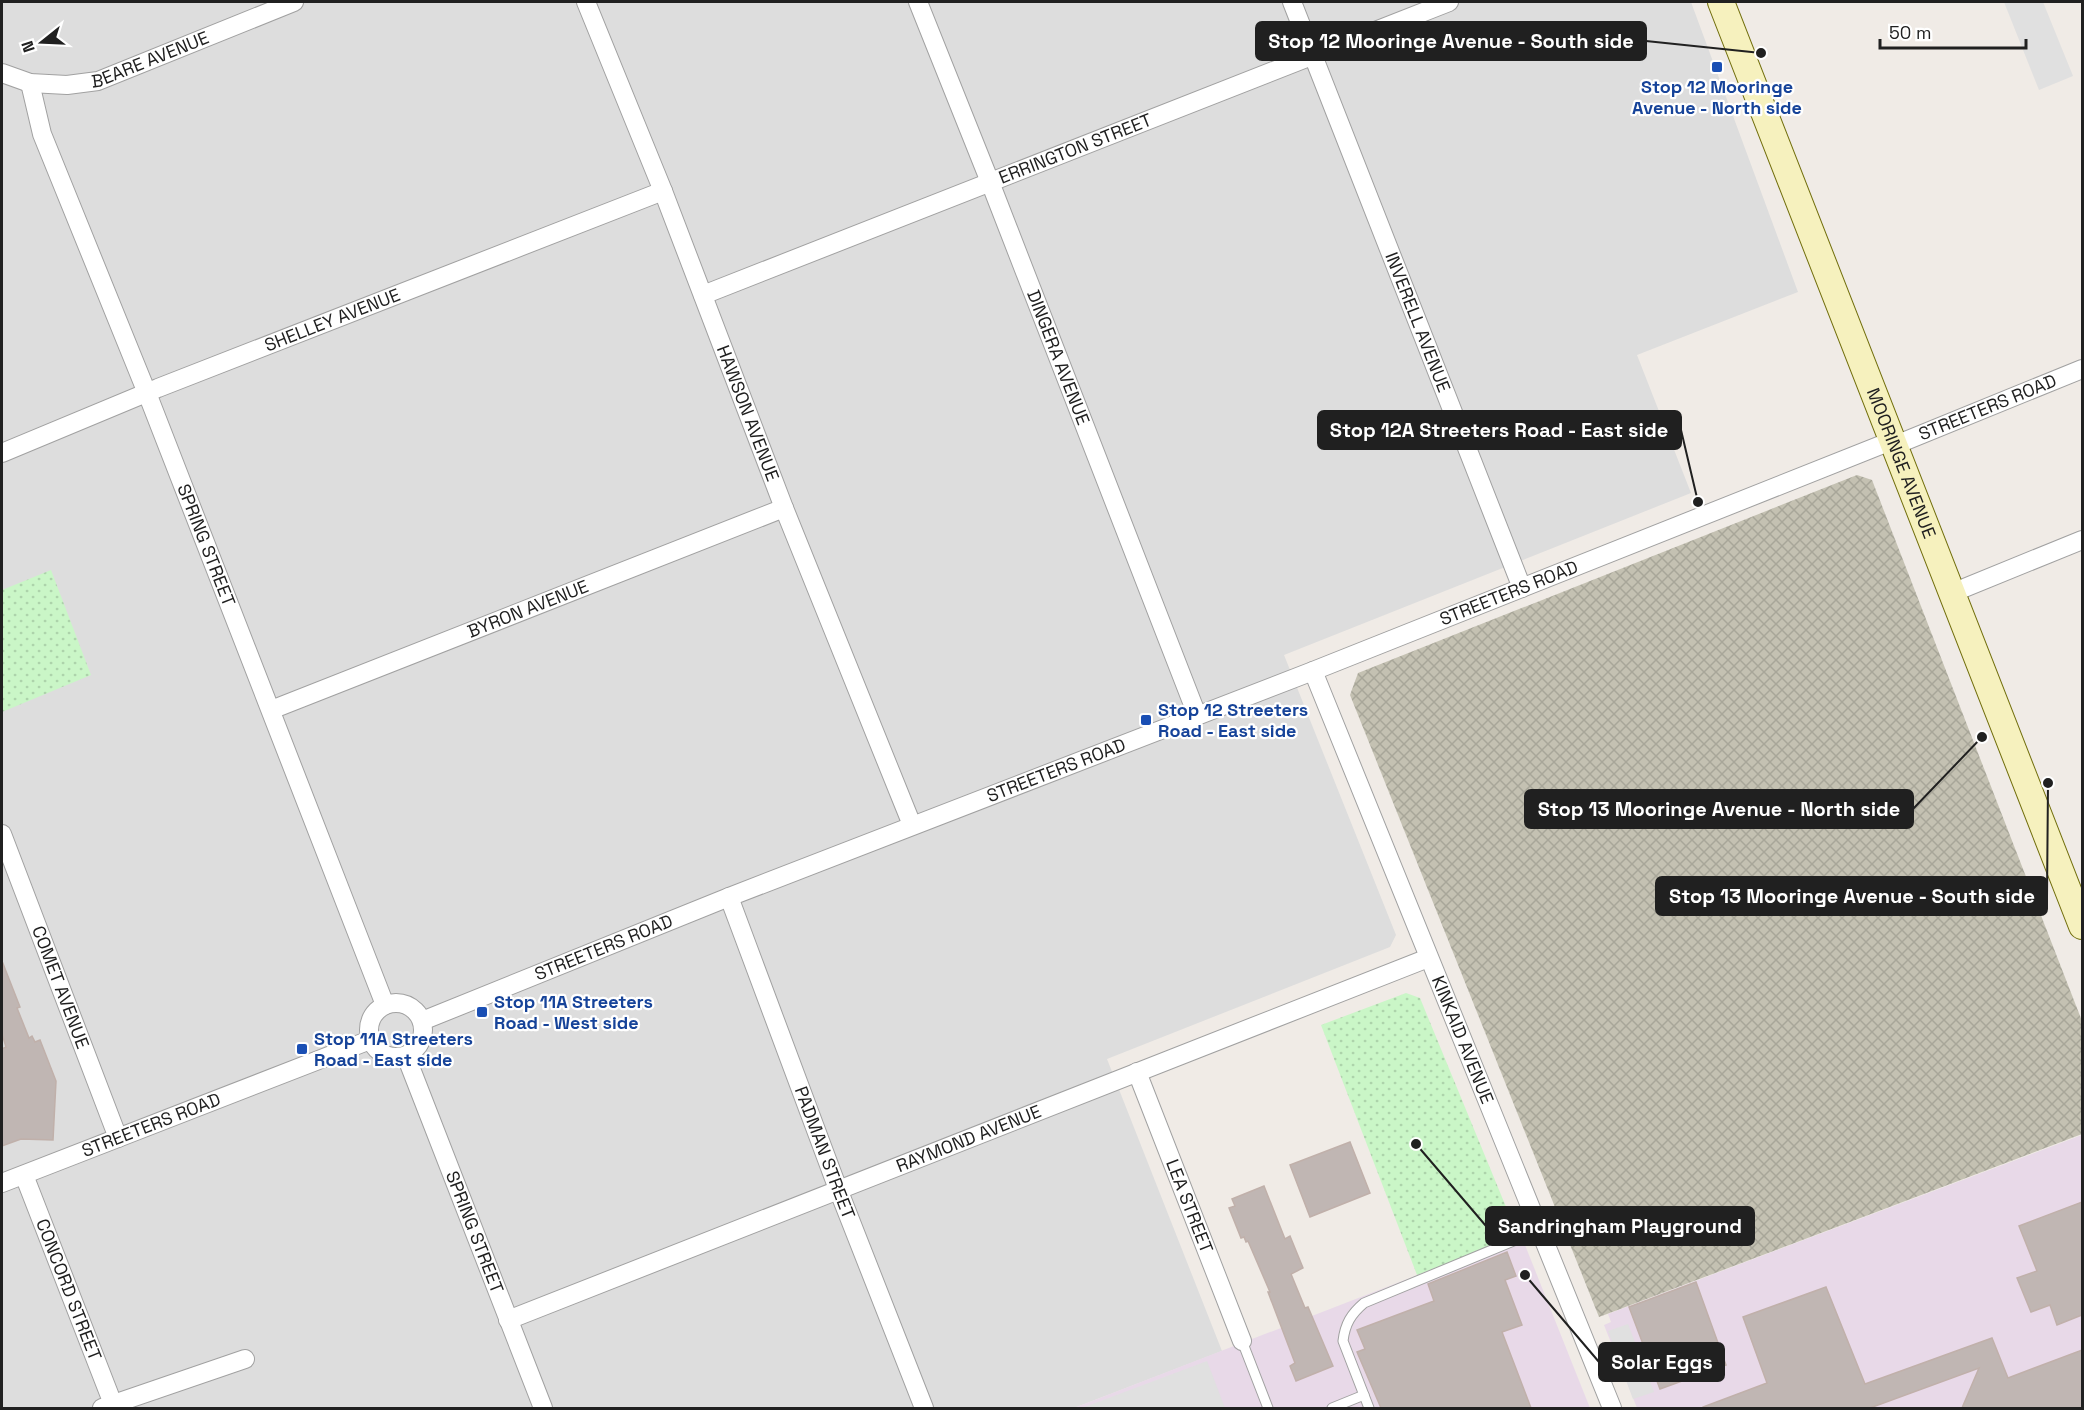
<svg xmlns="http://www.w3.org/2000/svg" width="2084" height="1410" font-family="'Space Grotesk',sans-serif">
<defs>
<pattern id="construction-cross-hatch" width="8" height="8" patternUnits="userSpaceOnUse" patternTransform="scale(1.5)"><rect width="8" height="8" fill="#c4c1b2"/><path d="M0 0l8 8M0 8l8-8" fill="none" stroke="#a8a699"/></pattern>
<pattern id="park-dots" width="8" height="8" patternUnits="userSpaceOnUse" patternTransform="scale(1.5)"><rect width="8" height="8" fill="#caf6c7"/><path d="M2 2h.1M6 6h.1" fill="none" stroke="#add3ab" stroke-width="1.8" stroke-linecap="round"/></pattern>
</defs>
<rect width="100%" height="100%" fill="#f0ebe6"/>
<path fill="#ddd" d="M 2,2 L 1691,2 L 1798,292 L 1637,355 L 1691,493 L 1284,655 L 1396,935 L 1390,947 L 1107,1059 L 1222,1351 L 1074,1408 L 2,1408 Z"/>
<g fill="#e8d9e8">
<path d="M 2082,1135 L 2082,1408 L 1637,1408 L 1604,1325 L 1611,1322 L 1608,1314 Z"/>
<path d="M 1521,1235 L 1590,1408 L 1074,1408 Z"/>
</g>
<path fill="url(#construction-cross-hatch)" d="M 1857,475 L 1872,480 L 2082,1021 L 2082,1134 L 1599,1317 L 1350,695 L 1358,673 Z"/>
<g fill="url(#park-dots)">
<path d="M 51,570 L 91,675 L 2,712 L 2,590 Z"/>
<path d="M 1406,993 L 1420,998 L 1518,1236 L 1417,1275 L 1321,1025 Z"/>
</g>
<g fill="#e0e0e0">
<path d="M 2004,2 L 2043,2 L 2073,76 L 2039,90 Z"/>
<path d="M 1628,1324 L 1654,1392 L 1633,1399 L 1608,1331 Z"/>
<path d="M 1207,1361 L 1225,1408 L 1082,1408 Z"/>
</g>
<g fill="#c0b6b3" stroke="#c0b0aa" stroke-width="1.5">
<path d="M 2,961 L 20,1007 L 17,1008 L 29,1038 L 32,1036 L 35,1042 L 40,1040 L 56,1081 L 53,1140 L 21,1139 L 2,1146 L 2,1049 L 6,1047 L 2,1034 Z"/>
<path d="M 1350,1142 L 1370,1193 L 1310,1217 L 1290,1165 Z"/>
<path d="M 1264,1186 L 1285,1239 L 1290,1236 L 1303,1268 L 1291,1274 L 1305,1308 L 1308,1307 L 1333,1366 L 1296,1381 L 1290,1366 L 1295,1363 L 1268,1292 L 1270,1292 L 1248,1241 L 1246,1242 L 1244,1237 L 1241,1238 L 1229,1208 L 1235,1206 L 1232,1199 Z"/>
<path d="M 2082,1202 L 2082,1315 L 2057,1325 L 2050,1305 L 2031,1312 L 2017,1278 L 2037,1271 L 2019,1226 Z"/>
<path d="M 1507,1252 L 1516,1276 L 1505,1280 L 1522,1325 L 1502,1332 L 1531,1408 L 1381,1408 L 1357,1352 L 1365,1349 L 1357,1330 L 1434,1301 L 1428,1284 Z"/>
<path d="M 1696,1282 L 1726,1365 L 1660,1389 L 1629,1307 Z"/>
<path d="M 1826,1287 L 1865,1384 L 1992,1338 L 2008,1378 L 2082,1350 L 2082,1408 L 1962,1408 L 1979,1368 L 1870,1408 L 1703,1408 L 1703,1407 L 1767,1383 L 1743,1317 Z"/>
</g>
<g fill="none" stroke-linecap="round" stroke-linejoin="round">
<defs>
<g id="lane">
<path d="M 1242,1341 L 1268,1408"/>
<path d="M 1332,1408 L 1364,1395"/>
<path d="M 1369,1408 L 1343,1341 C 1345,1324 1351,1314 1364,1303 L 1540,1230"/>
</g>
<g id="street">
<path id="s1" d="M 586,2 L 663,191 L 784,508 L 912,825"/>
<path id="s2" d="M 918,2 L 990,182 L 1197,715"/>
<path id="s3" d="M 1292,2 L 1522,588"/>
<path id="s4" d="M 2,73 L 30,83 L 67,85 L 98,81 L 294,2"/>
<path id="s5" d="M 30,83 L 42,134 L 147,393 L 385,1005"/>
<path id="s6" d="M 703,295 L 1449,2"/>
<path id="s7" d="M 1893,446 L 2082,369"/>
<path id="s8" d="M 2,453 L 158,388 L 663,191"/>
<path d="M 1952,593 L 2082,540"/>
<path id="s9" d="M 1313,671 L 1612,1408"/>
<path id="s10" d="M 271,710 L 784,508"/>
<path id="s11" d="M 2,834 L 118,1138"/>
<path id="s12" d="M 729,897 L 838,1189 L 924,1408"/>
<circle cx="396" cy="1030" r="27"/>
<path id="s13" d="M 422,1021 L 729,897 L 1313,671 L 1891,441"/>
<path id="s14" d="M 406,1056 L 543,1408"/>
<path id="s15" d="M 1137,1072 L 1242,1341"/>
<path id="s16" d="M 24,1175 L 113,1404"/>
<path id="s17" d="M 2,1183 L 370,1040"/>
<path id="s18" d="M 508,1320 L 1428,958"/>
<path d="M 102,1408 L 245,1359"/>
</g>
<g id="secondary">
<path id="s19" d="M 1721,2 L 2082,926"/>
</g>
</defs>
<use href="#lane" stroke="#a1a1a1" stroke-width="11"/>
<use href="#street" stroke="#a1a1a1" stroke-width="20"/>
<use href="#secondary" stroke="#716e0c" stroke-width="28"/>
<use href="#lane" stroke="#fff" stroke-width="9"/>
<use href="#street" stroke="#fff" stroke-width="18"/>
<use href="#secondary" stroke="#f6f1be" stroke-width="26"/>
</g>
<g fill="#1a4fb4" stroke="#fff" stroke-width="2">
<rect x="1711" y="61" width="12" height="12" rx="3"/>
<rect x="1140" y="714" width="12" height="12" rx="3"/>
<rect x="476" y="1006" width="12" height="12" rx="3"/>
<rect x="296" y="1043" width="12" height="12" rx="3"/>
</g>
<g text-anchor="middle" stroke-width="4.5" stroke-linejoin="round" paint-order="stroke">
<g font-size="18" fill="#202020" stroke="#fff">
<text dy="6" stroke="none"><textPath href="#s4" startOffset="154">BEARE AVENUE</textPath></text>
<text dy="6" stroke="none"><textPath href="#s6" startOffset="400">ERRINGTON STREET</textPath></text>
<text dy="6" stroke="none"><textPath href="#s8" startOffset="356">SHELLEY AVENUE</textPath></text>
<text dy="6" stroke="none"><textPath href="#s3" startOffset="344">INVERELL AVENUE</textPath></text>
<text dy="6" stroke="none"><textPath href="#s2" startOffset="382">DINGERA AVENUE</textPath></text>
<text dy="6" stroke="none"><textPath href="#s7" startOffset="102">STREETERS ROAD</textPath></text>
<text dy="6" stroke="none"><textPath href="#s1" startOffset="442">HAWSON AVENUE</textPath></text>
<text dy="6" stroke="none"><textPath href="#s19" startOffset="495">MOORINGE AVENUE</textPath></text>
<text dy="6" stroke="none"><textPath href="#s5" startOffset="495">SPRING STREET</textPath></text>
<text dy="6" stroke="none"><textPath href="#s13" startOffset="1168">STREETERS ROAD</textPath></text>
<text dy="6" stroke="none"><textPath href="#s10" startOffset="276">BYRON AVENUE</textPath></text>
<text dy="6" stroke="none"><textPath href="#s13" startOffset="682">STREETERS ROAD</textPath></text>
<text dy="6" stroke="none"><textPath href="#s13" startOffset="196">STREETERS ROAD</textPath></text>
<text dy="6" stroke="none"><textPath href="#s11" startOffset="164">COMET AVENUE</textPath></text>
<text dy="6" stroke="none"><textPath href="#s9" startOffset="398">KINKAID AVENUE</textPath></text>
<text dy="6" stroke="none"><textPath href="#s17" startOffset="160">STREETERS ROAD</textPath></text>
<text dy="6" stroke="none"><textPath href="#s18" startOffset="495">RAYMOND AVENUE</textPath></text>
<text dy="6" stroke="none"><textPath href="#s12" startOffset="273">PADMAN STREET</textPath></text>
<text dy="6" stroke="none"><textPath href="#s15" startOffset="144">LEA STREET</textPath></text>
<text dy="6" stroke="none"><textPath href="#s14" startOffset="189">SPRING STREET</textPath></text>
<text dy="6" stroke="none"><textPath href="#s16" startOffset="123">CONCORD STREET</textPath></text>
</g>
<g font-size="18" font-weight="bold" fill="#164399" stroke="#fff" text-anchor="start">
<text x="1717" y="93" text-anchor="middle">Stop 12 Mooringe<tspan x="1717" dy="21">Avenue - North side</tspan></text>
<text x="1158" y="716">Stop 12 Streeters<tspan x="1158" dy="21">Road - East side</tspan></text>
<text x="494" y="1008">Stop 11A Streeters<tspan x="494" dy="21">Road - West side</tspan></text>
<text x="314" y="1045">Stop 11A Streeters<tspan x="314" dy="21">Road - East side</tspan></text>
</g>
</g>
<path fill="none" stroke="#202020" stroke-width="2" d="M1761 53L1646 41M1698 502L1681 430M1982 737L1913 809M2048 783L2047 896M1416 1144L1486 1226M1525 1275L1599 1362"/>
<g fill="#202020" stroke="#fff" stroke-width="2">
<circle cx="1761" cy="53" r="6"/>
<circle cx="1698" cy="502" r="6"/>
<circle cx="1982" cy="737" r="6"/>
<circle cx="2048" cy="783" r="6"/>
<circle cx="1416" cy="1144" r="6"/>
<circle cx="1525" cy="1275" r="6"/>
</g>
<g fill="#202020" stroke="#202020" stroke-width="2">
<rect x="1256" y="22" width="390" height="38" rx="6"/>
<rect x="1318" y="411" width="363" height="38" rx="6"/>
<rect x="1525" y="790" width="388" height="38" rx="6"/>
<rect x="1656" y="877" width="391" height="38" rx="6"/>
<rect x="1486" y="1207" width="268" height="38" rx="6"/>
<rect x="1599" y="1343" width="125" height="38" rx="6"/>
</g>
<g font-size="20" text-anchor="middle" font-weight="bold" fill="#fff">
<text x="1451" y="48">Stop 12 Mooringe Avenue - South side</text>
<text x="1499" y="437">Stop 12A Streeters Road - East side</text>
<text x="1719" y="816">Stop 13 Mooringe Avenue - North side</text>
<text x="1852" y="903">Stop 13 Mooringe Avenue - South side</text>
<text x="1620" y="1233">Sandringham Playground</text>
<text x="1662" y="1369">Solar Eggs</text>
</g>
<rect width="2084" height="1410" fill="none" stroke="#202020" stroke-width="6"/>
<g transform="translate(42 42) rotate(252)" stroke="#ffffff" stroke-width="4.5" paint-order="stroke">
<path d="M0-4.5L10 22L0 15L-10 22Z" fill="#202020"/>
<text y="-9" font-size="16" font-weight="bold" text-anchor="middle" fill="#202020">N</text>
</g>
<path d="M1880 39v9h146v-9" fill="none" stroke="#202020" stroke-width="3"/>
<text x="1889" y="39" font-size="18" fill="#202020" stroke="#ffffff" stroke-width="4.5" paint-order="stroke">50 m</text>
</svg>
